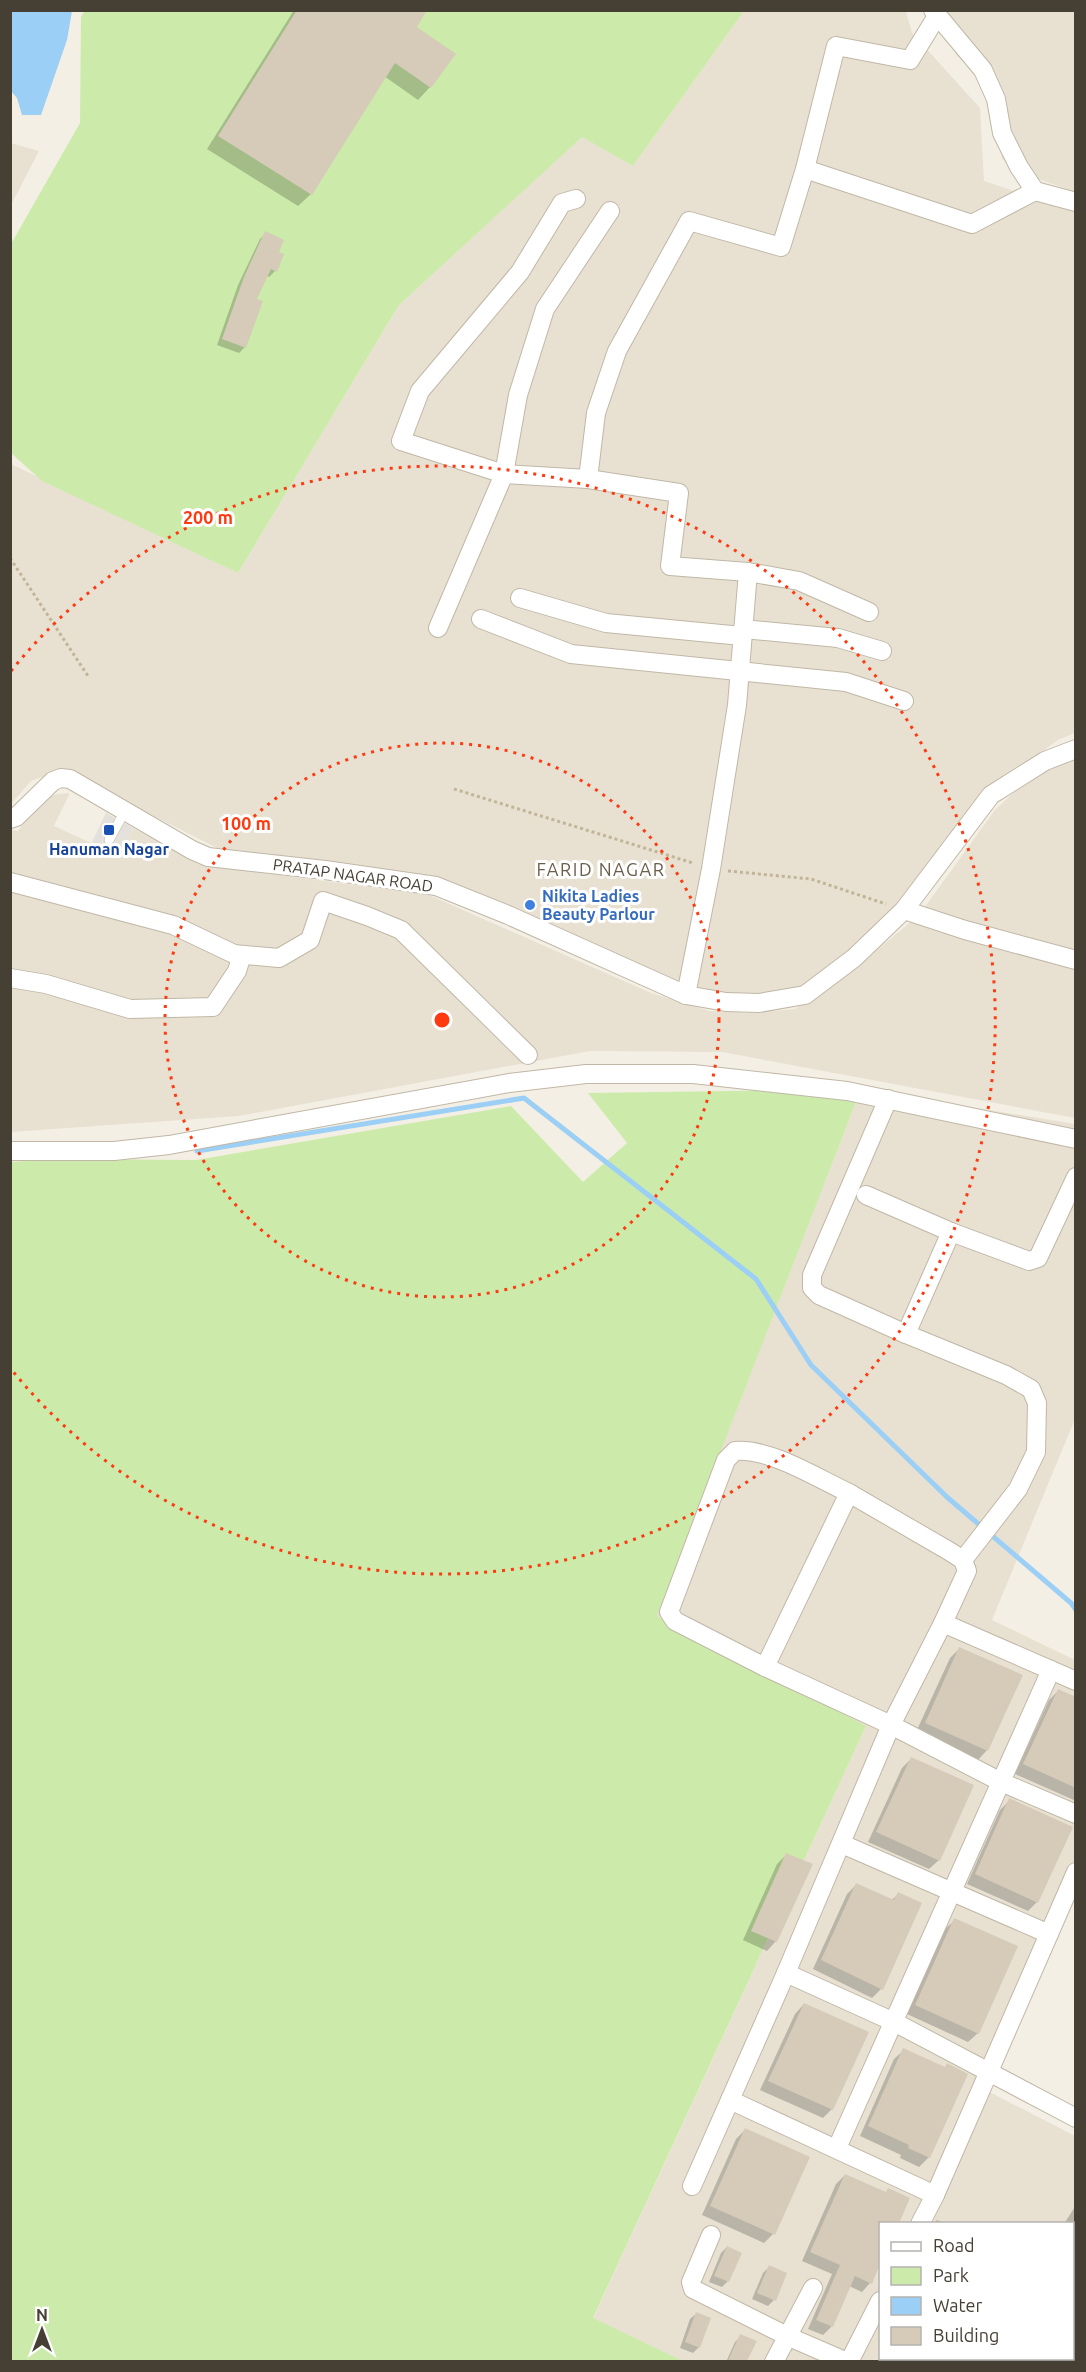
<svg xmlns="http://www.w3.org/2000/svg" width="1086" height="2372" font-family="Ubuntu,sans-serif">
<rect width="100%" height="100%" fill="#f4efe4"/>
<g fill="#e8e1d2" fill-rule="evenodd">
<path d="M 744,11 L 906,11 L 912,33 L 980,108 L 984,181 L 1075,211 L 1075,733 L 1058,740 L 978,798 L 879,926 L 811,985 L 760,996 L 717,993 L 663,977 L 412,876 L 217,848 L 130,804 L 53,773 L 31,781 L 11,804 L 11,464 L 238,573 L 399,305 L 582,136 L 633,166 Z"/>
<path d="M 931,11 L 1075,11 L 1075,192 L 1021,173 L 1002,159 L 997,93 L 957,56 Z"/>
<path d="M 11,143 L 39,151 L 11,205 L 10,143 Z"/>
<path d="M 1075,756 L 1075,1118 L 722,1052 L 590,1051 L 239,1116 L 11,1132 L 11,830 L 18,831 L 41,800 L 57,794 L 70,793 L 54,826 L 120,856 L 133,828 L 198,864 L 429,895 L 651,993 L 710,1011 L 752,1013 L 795,1009 L 843,978 L 919,915 L 995,810 L 1028,779 Z"/>
<path d="M 861,1089 L 1075,1124 L 1075,1419 L 992,1620 L 1075,1660 L 1075,1859 L 974,2084 L 1075,2136 L 1075,2361 L 683,2361 L 593,2319 L 866,1726 L 656,1617 ZM 880,2224 L 1072,2224 L 1072,2358 L 880,2358 Z"/>
</g>
<g fill="#ccebaa">
<path d="M 84,11 L 744,11 L 633,166 L 582,137 L 399,305 L 238,573 L 42,481 L 11,453 L 11,244 L 80,123 L 81,17 Z"/>
<path d="M 861,1089 L 657,1616 L 866,1726 L 593,2318 L 683,2361 L 11,2362 L 11,1162 L 56,1159 L 196,1160 L 511,1106 L 583,1182 L 627,1143 L 588,1093 Z"/>
<path d="M 1073,2312 L 1075,2313 L 1075,2361 L 968,2361 L 969,2358 L 1072,2358 Z"/>
</g>
<path fill="#e4e1dd" d="M 106,813 L 133,828 L 120,856 L 92,842 Z"/>
<path fill="#9bcff5" d="M 10,11 L 72,11 L 67,40 L 41,115 L 22,115 L 17,98 L 11,91 Z"/>
<g fill="#0003">
<path d="M 294,10 L 426,10 L 415,27 L 430,87 L 418,100 L 384,76 L 311,194 L 298,206 L 207,149 Z"/>
<path d="M 266,233 L 277,252 L 275,271 L 269,277 L 266,275 L 255,300 L 245,347 L 239,353 L 217,345 L 238,285 L 260,239 Z"/>
<path d="M 959,1649 L 987,1750 L 978,1760 L 916,1732 L 950,1658 Z"/>
<path d="M 1058,1691 L 1076,1698 L 1076,1801 L 1015,1774 L 1049,1700 Z"/>
<path d="M 911,1759 L 939,1860 L 929,1869 L 868,1842 L 902,1768 Z"/>
<path d="M 1010,1800 L 1037,1902 L 1028,1911 L 967,1884 L 1000,1810 Z"/>
<path d="M 787,1854 L 776,1941 L 767,1951 L 743,1940 L 777,1864 Z"/>
<path d="M 856,1885 L 891,1901 L 898,1894 L 881,1989 L 872,1998 L 813,1969 L 847,1894 Z"/>
<path d="M 955,1920 L 978,2033 L 968,2042 L 907,2014 L 945,1929 Z"/>
<path d="M 804,2004 L 832,2109 L 823,2118 L 760,2090 L 795,2014 Z"/>
<path d="M 904,2050 L 944,2068 L 947,2065 L 929,2157 L 919,2167 L 900,2158 L 901,2155 L 860,2136 L 894,2059 Z"/>
<path d="M 746,2129 L 773,2234 L 764,2243 L 702,2215 L 736,2139 Z"/>
<path d="M 845,2175 L 885,2193 L 908,2199 L 897,2224 L 880,2224 L 880,2260 L 870,2283 L 862,2292 L 849,2286 L 832,2326 L 823,2335 L 808,2329 L 832,2274 L 802,2261 L 836,2184 Z"/>
<path d="M 1076,2205 L 1076,2232 L 1072,2230 L 1072,2224 L 1064,2224 Z"/>
<path d="M 937,2220 L 945,2224 L 933,2224 Z"/>
<path d="M 727,2247 L 740,2253 L 728,2281 L 722,2287 L 709,2282 L 721,2253 Z"/>
<path d="M 769,2267 L 774,2300 L 768,2306 L 752,2299 L 763,2273 Z"/>
<path d="M 696,2314 L 699,2347 L 693,2353 L 680,2348 L 690,2319 Z"/>
<path d="M 741,2336 L 755,2342 L 746,2362 L 726,2362 L 735,2342 Z"/>
<path d="M 916,2358 L 928,2358 L 935,2362 L 913,2362 Z"/>
</g>
<g fill="none" stroke-linecap="round" stroke-linejoin="round">
<path stroke="#9bcff5" stroke-width="5" d="M 197,1151 L 524,1098 L 756,1279 L 811,1365 L 948,1498 L 1071,1603 L 1076,1610"/>
</g>
<g fill="#d6cbb9">
<path d="M 297,10 L 427,10 L 417,27 L 456,54 L 431,88 L 395,63 L 312,195 L 218,136 Z"/>
<path d="M 265,231 L 284,240 L 279,252 L 284,254 L 277,272 L 271,269 L 257,299 L 263,301 L 246,348 L 222,339 L 244,277 Z"/>
<path d="M 959,1647 L 1023,1675 L 988,1751 L 925,1723 Z"/>
<path d="M 1058,1689 L 1076,1697 L 1076,1788 L 1023,1764 Z"/>
<path d="M 911,1757 L 974,1785 L 940,1861 L 876,1832 Z"/>
<path d="M 1009,1798 L 1073,1827 L 1038,1903 L 975,1874 Z"/>
<path d="M 786,1853 L 813,1864 L 777,1942 L 751,1931 Z"/>
<path d="M 856,1883 L 894,1900 L 898,1892 L 922,1903 L 883,1990 L 821,1960 Z"/>
<path d="M 954,1918 L 1018,1946 L 979,2034 L 915,2005 Z"/>
<path d="M 804,2003 L 869,2032 L 833,2110 L 768,2081 Z"/>
<path d="M 903,2048 L 945,2067 L 947,2063 L 968,2074 L 930,2158 L 908,2148 L 909,2145 L 868,2126 Z"/>
<path d="M 745,2128 L 810,2157 L 775,2235 L 710,2206 Z"/>
<path d="M 845,2174 L 886,2192 L 888,2188 L 910,2198 L 899,2223 L 880,2223 L 880,2264 L 872,2284 L 855,2276 L 833,2327 L 816,2320 L 840,2265 L 810,2252 Z"/>
<path d="M 727,2246 L 742,2253 L 729,2282 L 714,2276 Z"/>
<path d="M 769,2265 L 787,2273 L 776,2301 L 757,2293 Z"/>
<path d="M 696,2312 L 711,2318 L 700,2348 L 685,2342 Z"/>
<path d="M 740,2334 L 757,2341 L 747,2361 L 728,2361 Z"/>
</g>
<g fill="none" stroke-linecap="round" stroke-linejoin="round">
<defs>
<path id="service" d="M 109,840 L 125,811"/>
<g id="minor">
<path d="M 933,10 L 983,70 L 996,99 L 1002,133 L 1019,167 L 1035,191 L 1076,202"/>
<path d="M 805,169 L 972,224 L 1035,191"/>
<path d="M 576,199 L 562,203 L 520,272 L 420,391 L 401,441 L 504,474 L 588,479 L 679,493 L 670,566 L 748,572 L 737,705 L 711,869 L 686,995"/>
<path d="M 588,479 L 596,413 L 617,351 L 689,221 L 781,247 L 805,169 L 836,46 L 910,60 L 937,16"/>
<path d="M 748,572 L 799,581 L 869,612"/>
<path d="M 520,598 L 606,623 L 742,636"/>
<path d="M 481,619 L 571,654 L 846,682 L 904,701"/>
<path d="M 438,628 L 504,474 L 518,395 L 545,309 L 610,211"/>
<path d="M 743,629 L 838,638 L 882,651"/>
<path d="M 10,819 L 16,817 L 53,781 L 61,778 L 70,779 L 192,850 L 208,857 L 325,870 L 436,886 L 508,915 L 686,995 L 726,1002 L 759,1003 L 805,995 L 854,958 L 904,910 L 991,795 L 1045,761 L 1076,749"/>
<path d="M 10,882 L 173,925 L 234,954 L 279,958 L 310,940 L 323,901 L 367,916 L 401,930 L 528,1055"/>
<path d="M 904,910 L 965,930 L 1076,960"/>
<path d="M 10,978 L 46,984 L 130,1009 L 213,1007 L 237,971 L 242,955"/>
<path d="M 888,1099 L 812,1275 L 812,1288 L 819,1295 L 906,1334 L 1006,1375 L 1031,1389 L 1037,1403 L 1036,1452 L 1018,1489 L 963,1560"/>
<path d="M 10,1151 L 114,1151 L 169,1145 L 509,1083 L 586,1074 L 693,1074 L 847,1091 L 1076,1139"/>
<path d="M 866,1195 L 951,1232 L 1029,1261 L 1038,1258 L 1076,1177"/>
<path d="M 906,1334 L 951,1232"/>
<path d="M 943,1623 L 1076,1681"/>
<path d="M 765,1667 L 675,1621 L 669,1612 L 726,1460 L 735,1451 C 770,1448 817,1478 849,1493"/>
<path d="M 842,1844 L 1049,1934"/>
<path d="M 786,1973 L 894,2022 L 1076,2118"/>
<path d="M 730,2100 L 935,2195"/>
<path d="M 837,2148 L 1051,1670"/>
<path d="M 692,2186 L 786,1973 L 891,1725 L 943,1623 L 967,1571 L 963,1560 L 949,1551 L 849,1493 L 765,1667 L 891,1725 L 1001,1782 L 1076,1814"/>
<path d="M 920,2224 L 935,2195 L 1076,1872"/>
<path d="M 711,2235 L 691,2282 L 693,2289 L 787,2336 L 847,2362"/>
<path d="M 774,2362 L 813,2288"/>
<path d="M 849,2362 L 880,2301"/>
</g>
</defs>
<use href="#service" stroke="#c0b7a6" stroke-width="10"/>
<use href="#minor" stroke="#c0b7a6" stroke-width="20"/>
<g stroke="#c2b496" stroke-width="3" stroke-dasharray="3 3" stroke-linecap="butt">
<path d="M 10,558 L 88,676"/>
<path d="M 454,789 L 693,863"/>
<path d="M 728,871 L 811,879 L 886,904"/>
</g>
<use href="#service" stroke="#fff" stroke-width="9"/>
<use href="#minor" stroke="#fff" stroke-width="18"/>
</g>
<g fill="none" stroke="#ff3910" stroke-width="3" stroke-dasharray="3 6">
<circle cx="442" cy="1020" r="277"/>
<path d="M11 671A554 554 0 1 1 11 1369"/>
</g>
<rect fill="#1a4fb4" stroke="#fff" stroke-width="2" x="103" y="824" width="12" height="12" rx="3"/>
<circle fill="#3f7fe0" stroke="#fff" stroke-width="2" cx="530" cy="905" r="6"/>
<g text-anchor="middle" stroke-width="6" stroke-linejoin="round" paint-order="stroke">
<g font-size="16" font-weight="bold" fill="#164399" stroke="#fff">
<text x="109" y="855">Hanuman Nagar</text>
</g>
<g font-size="16" fill="#463f34" stroke="#fff">
<text transform="translate(353 875) rotate(8)" y="6">PRATAP NAGAR ROAD</text>
</g>
<g font-size="16" font-weight="bold" fill="#366cbe" stroke="#fff" text-anchor="start">
<text x="542" y="902">Nikita Ladies<tspan x="542" dy="18">Beauty Parlour</tspan></text>
</g>
<g font-size="18" letter-spacing="1.5" fill="#6a5e4a" stroke="#fff">
<text x="601" y="876">FARID NAGAR</text>
</g>
</g>
<circle cx="442" cy="1020" r="9" fill="#ff3910" stroke="#fff" stroke-width="3"/>
<g font-size="18" text-anchor="middle" font-weight="bold" fill="#ff3910" stroke="#fff" stroke-width="6" stroke-linejoin="round" paint-order="stroke">
<text x="208" y="524">200 m</text>
<text x="246" y="830">100 m</text>
</g>
<rect width="1086" height="2372" fill="none" stroke="#463f34" stroke-width="24"/>
<rect x="879" y="2222" width="195" height="138" fill="#ffffff" stroke="#b5b2ae" stroke-width="1.5"/>
<rect x="891" y="2242" width="30" height="9" fill="#ffffff" stroke="#b5b2ae" stroke-width="1.5"/>
<text x="933" y="2252" font-size="18" fill="#463f34">Road</text>
<rect x="891" y="2267" width="30" height="18" fill="#ccebaa" stroke="#b5b2ae" stroke-width="1.5"/>
<text x="933" y="2282" font-size="18" fill="#463f34">Park</text>
<rect x="891" y="2297" width="30" height="18" fill="#9bcff5" stroke="#b5b2ae" stroke-width="1.5"/>
<text x="933" y="2312" font-size="18" fill="#463f34">Water</text>
<rect x="891" y="2327" width="30" height="18" fill="#d6cbb9" stroke="#b5b2ae" stroke-width="1.5"/>
<text x="933" y="2342" font-size="18" fill="#463f34">Building</text>
<g transform="translate(42 2330)" stroke="#ffffff" stroke-width="4.5" paint-order="stroke">
<path d="M0-4.5L10 22L0 15L-10 22Z" fill="#463f34"/>
<text y="-9" font-size="16" font-weight="bold" text-anchor="middle" fill="#463f34">N</text>
</g>
</svg>
